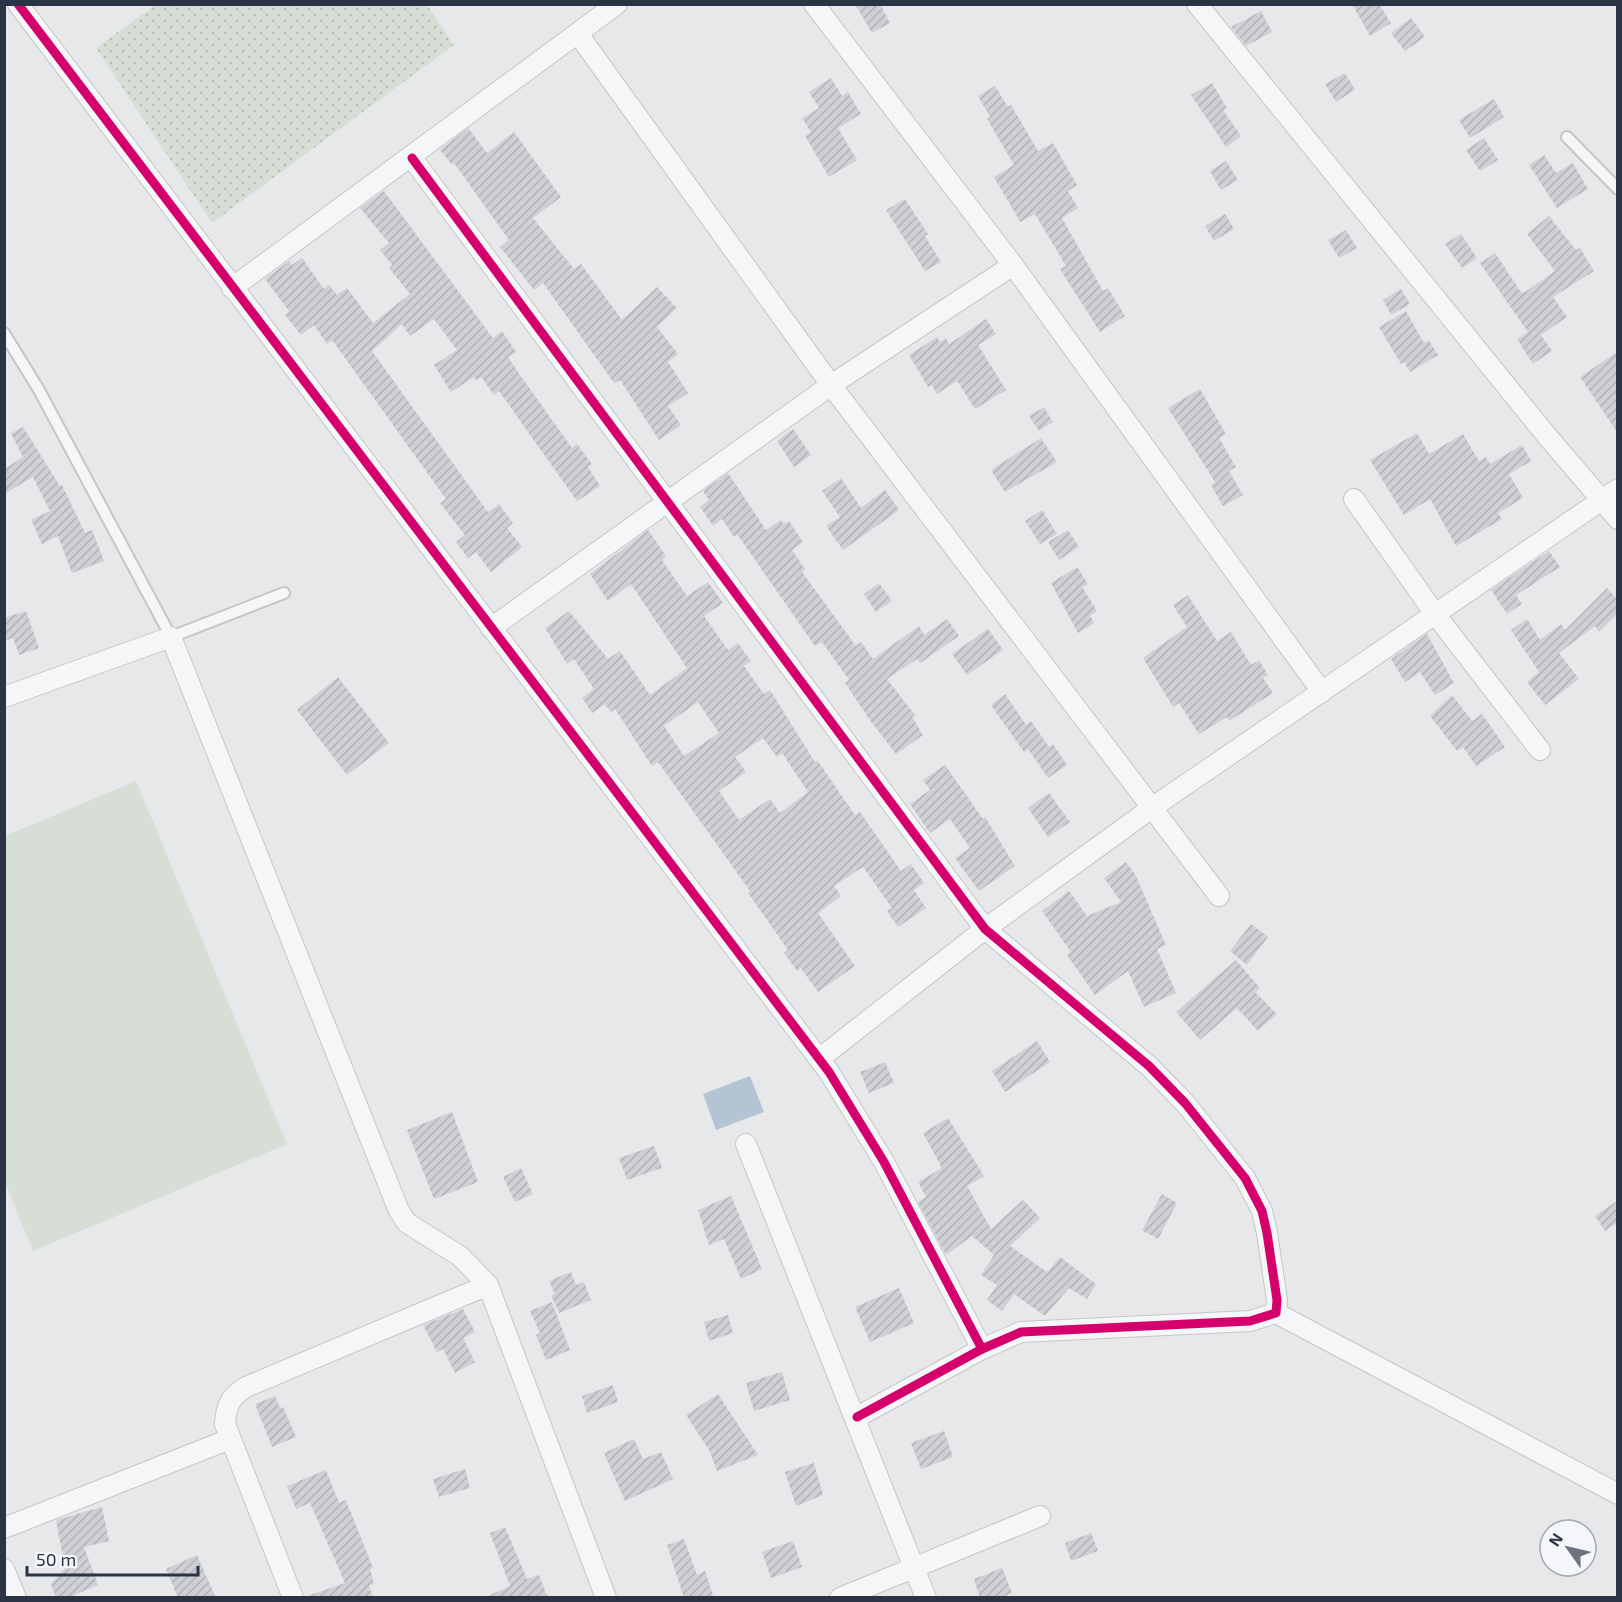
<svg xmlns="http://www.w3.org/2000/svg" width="1622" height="1602" font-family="'Exo 2',sans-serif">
<defs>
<pattern id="park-dots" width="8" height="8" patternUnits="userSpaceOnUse" patternTransform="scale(1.5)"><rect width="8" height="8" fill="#d6ded6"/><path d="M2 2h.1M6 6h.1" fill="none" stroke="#b8bfb9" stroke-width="1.8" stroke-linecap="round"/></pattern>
<pattern id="building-hatch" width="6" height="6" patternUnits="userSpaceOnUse" patternTransform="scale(1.5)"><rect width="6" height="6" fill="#ced0d3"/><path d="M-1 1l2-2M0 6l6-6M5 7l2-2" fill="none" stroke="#b1b3b6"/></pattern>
</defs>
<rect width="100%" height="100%" fill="#e6e8ea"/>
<path fill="#d6ded6" d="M 136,781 L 287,1144 L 33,1251 L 5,1182 L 5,836 Z"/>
<path fill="url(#park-dots)" d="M 155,5 L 427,5 L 454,45 L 212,223 L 96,48 Z"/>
<path fill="#b4c4d5" d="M 750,1076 L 764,1112 L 716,1130 L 703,1094 Z"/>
<g fill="url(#building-hatch)" fill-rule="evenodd">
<path d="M 855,4 L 880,4 L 890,23 L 872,33 Z"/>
<path d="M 1352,4 L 1379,4 L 1391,23 L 1370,36 Z"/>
<path d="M 1261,11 L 1272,32 L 1246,46 L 1231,27 Z"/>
<path d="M 1411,18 L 1425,37 L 1405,51 L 1391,33 Z"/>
<path d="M 1345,73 L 1355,90 L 1336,102 L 1325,84 Z"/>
<path d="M 831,78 L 842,96 L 848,92 L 861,114 L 838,128 L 857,160 L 829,177 L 805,136 L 811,132 L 802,118 L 819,108 L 809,92 Z"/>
<path d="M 1212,83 L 1227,108 L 1223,110 L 1241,136 L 1226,147 L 1191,95 Z"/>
<path d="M 995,86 L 1008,107 L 1011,105 L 1038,151 L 1053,143 L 1077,185 L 1068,191 L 1078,208 L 1062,218 L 1103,291 L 1108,288 L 1125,316 L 1100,332 L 1060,269 L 1066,266 L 1035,214 L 1020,222 L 994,177 L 1014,165 L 987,119 L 990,117 L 978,96 Z"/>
<path d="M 1494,99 L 1504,117 L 1470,138 L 1459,120 Z"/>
<path d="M 468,128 L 487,153 L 514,132 L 561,197 L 533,218 L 574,269 L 581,264 L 622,320 L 657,287 L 677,308 L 657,327 L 678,354 L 668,362 L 688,393 L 668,406 L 681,425 L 659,440 L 620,380 L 614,383 L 543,283 L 534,290 L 500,247 L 509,240 L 454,163 L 452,165 L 440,150 Z"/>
<path d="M 1484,138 L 1498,160 L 1480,171 L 1466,150 Z"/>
<path d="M 1544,155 L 1556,173 L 1573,163 L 1588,189 L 1557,208 L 1529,165 Z"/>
<path d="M 1226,161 L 1238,180 L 1221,190 L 1210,171 Z"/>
<path d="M 384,191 L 493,338 L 502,331 L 516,352 L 508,357 L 520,375 L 572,448 L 577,444 L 592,464 L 588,467 L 600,486 L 577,501 L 499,391 L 494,395 L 481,377 L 476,380 L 474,377 L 451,392 L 434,365 L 457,350 L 434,319 L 410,336 L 402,324 L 372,351 L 488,512 L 499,504 L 513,523 L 507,528 L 522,547 L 491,572 L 476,552 L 468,558 L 456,542 L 465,535 L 440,503 L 446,499 L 332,340 L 327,344 L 314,325 L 301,335 L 285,315 L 289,311 L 265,279 L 289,261 L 292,265 L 302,258 L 324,289 L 329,285 L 337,295 L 347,288 L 373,323 L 410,294 L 389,268 L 392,265 L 380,250 L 389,243 L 360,208 Z"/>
<path d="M 905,199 L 928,234 L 925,236 L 941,262 L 925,271 L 886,210 Z"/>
<path d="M 1225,214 L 1234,229 L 1214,241 L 1205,226 Z"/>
<path d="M 1549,216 L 1576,250 L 1580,248 L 1594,271 L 1553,297 L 1567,317 L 1541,335 L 1552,351 L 1533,364 L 1517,339 L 1528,332 L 1480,263 L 1495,253 L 1521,292 L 1525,292 L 1555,271 L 1527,234 Z"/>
<path d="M 1346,230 L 1357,248 L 1339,258 L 1328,240 Z"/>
<path d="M 1461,234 L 1477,258 L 1462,268 L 1445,244 Z"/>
<path d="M 1401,289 L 1410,304 L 1391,315 L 1383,300 Z"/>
<path d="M 1406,311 L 1424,343 L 1429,340 L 1438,355 L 1410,372 L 1404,362 L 1401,364 L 1379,327 Z"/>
<path d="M 986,319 L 996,334 L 978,345 L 1006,390 L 975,409 L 957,381 L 937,394 L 932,385 L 928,387 L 909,355 L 937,337 L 940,342 L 946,338 L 949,344 Z"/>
<path d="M 1617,352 L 1617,432 L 1580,377 Z"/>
<path d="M 1200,389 L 1226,434 L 1219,438 L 1236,467 L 1229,471 L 1243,495 L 1223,506 L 1211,485 L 1215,482 L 1168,408 Z"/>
<path d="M 1044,407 L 1053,422 L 1039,431 L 1029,416 Z"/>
<path d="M 23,427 L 60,486 L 62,485 L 85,533 L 92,530 L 104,561 L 72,573 L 58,536 L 42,544 L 31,520 L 50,511 L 33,477 L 4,494 L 4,469 L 23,457 L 11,433 Z"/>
<path d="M 793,429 L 811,455 L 794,467 L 777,441 Z"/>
<path d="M 1417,433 L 1429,454 L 1463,434 L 1479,461 L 1486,457 L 1490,464 L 1522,445 L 1531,461 L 1509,474 L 1523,498 L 1498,513 L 1502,519 L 1456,546 L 1430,499 L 1404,515 L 1370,460 Z"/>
<path d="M 1041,438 L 1057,462 L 1005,492 L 991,470 Z"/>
<path d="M 728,473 L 766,530 L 781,520 L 784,524 L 789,521 L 803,542 L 792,550 L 805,569 L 802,572 L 856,646 L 861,642 L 873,659 L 919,626 L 924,635 L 947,619 L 959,636 L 920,663 L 917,659 L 887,679 L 915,715 L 912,717 L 923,735 L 896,754 L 869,719 L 845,683 L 849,680 L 822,642 L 815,646 L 737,534 L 734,537 L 722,519 L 713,526 L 700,507 L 709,500 L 703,491 Z"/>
<path d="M 841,478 L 861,508 L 885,490 L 899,510 L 843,550 L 826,526 L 840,517 L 822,491 Z"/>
<path d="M 1042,510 L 1057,534 L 1040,544 L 1025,521 Z"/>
<path d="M 648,530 L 666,556 L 662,560 L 687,596 L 708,582 L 723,603 L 704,616 L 728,650 L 738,643 L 751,661 L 744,666 L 764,694 L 770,690 L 815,762 L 817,760 L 855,815 L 860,812 L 901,871 L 911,864 L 924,883 L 914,890 L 926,908 L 898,927 L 887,911 L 892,908 L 863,867 L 834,886 L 841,896 L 818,913 L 855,966 L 818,992 L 801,968 L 797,971 L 784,953 L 788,950 L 748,893 L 750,891 L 658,762 L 652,766 L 615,709 L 611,712 L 605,704 L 592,713 L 582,698 L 594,689 L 574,659 L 567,664 L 545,628 L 569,611 L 608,659 L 620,651 L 650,695 L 687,668 L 631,584 L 608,601 L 590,574 ZM 698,702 L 719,733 L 684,756 L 664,726 ZM 763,738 L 777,757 L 782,753 L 808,792 L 780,813 L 770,799 L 739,820 L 719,791 L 746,772 L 735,757 Z"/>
<path d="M 1068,530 L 1079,547 L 1059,560 L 1048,542 Z"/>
<path d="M 1549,551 L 1560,567 L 1516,595 L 1522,604 L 1507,614 L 1491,590 Z"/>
<path d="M 1077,567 L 1088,584 L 1082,587 L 1097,611 L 1090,616 L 1094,623 L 1078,633 L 1051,583 Z"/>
<path d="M 879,583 L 892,601 L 876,612 L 864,594 Z"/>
<path d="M 1607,588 L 1617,599 L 1617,614 L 1599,632 L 1595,626 L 1559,653 L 1579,679 L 1545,705 L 1527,682 L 1539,672 L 1511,630 L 1527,619 L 1540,640 L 1561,624 L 1565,630 Z"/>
<path d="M 1188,595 L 1217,641 L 1231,632 L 1251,665 L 1259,660 L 1268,675 L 1263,678 L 1273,693 L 1229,721 L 1227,717 L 1199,734 L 1179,703 L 1173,707 L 1143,658 L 1187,627 L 1173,605 Z"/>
<path d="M 26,611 L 39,648 L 19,655 L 13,638 L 4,641 L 4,618 Z"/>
<path d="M 988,629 L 1003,650 L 967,675 L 952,654 Z"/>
<path d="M 1427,634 L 1454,683 L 1435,695 L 1420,672 L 1405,682 L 1391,659 Z"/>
<path d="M 338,677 L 389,743 L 347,775 L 297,710 Z"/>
<path d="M 1005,694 L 1026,725 L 1031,721 L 1049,747 L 1053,744 L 1067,765 L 1048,778 L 1028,749 L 1024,752 L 991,705 Z"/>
<path d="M 1452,695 L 1472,721 L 1482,714 L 1505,747 L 1476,766 L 1463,747 L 1457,751 L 1430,716 Z"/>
<path d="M 945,765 L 983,819 L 985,817 L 1015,866 L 979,891 L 955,858 L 970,848 L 950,819 L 930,833 L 910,804 L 930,790 L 923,780 Z"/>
<path d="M 1049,793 L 1070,822 L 1048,837 L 1028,808 Z"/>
<path d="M 1126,862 L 1135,874 L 1166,945 L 1157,949 L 1176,993 L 1144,1007 L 1128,971 L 1095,995 L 1067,955 L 1071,952 L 1042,911 L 1069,891 L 1087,916 L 1121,902 L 1104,878 Z"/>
<path d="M 1251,924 L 1268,937 L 1247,965 L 1230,951 Z"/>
<path d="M 1236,960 L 1260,988 L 1255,992 L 1277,1014 L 1258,1031 L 1237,1008 L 1200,1040 L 1176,1012 Z"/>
<path d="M 1037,1041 L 1050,1062 L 1005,1092 L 992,1071 Z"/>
<path d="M 885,1062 L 894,1083 L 869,1093 L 860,1072 Z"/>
<path d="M 452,1112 L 478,1182 L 434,1199 L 407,1130 Z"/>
<path d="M 948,1118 L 984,1176 L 967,1186 L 991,1229 L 1023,1200 L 1040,1218 L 1010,1246 L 1047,1272 L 1060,1257 L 1096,1284 L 1087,1299 L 1069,1288 L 1045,1316 L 1014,1294 L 1002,1311 L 987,1300 L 997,1285 L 981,1275 L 994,1255 L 972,1236 L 946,1255 L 918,1202 L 926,1197 L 918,1182 L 942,1168 L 923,1133 Z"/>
<path d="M 654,1146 L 662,1168 L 627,1180 L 619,1158 Z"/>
<path d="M 521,1168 L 533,1194 L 515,1202 L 503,1177 Z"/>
<path d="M 1162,1194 L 1177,1203 L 1158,1239 L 1142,1230 Z"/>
<path d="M 731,1196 L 762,1269 L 741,1279 L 724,1239 L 709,1245 L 698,1210 Z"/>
<path d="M 1617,1201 L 1617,1223 L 1605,1231 L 1595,1216 Z"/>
<path d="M 571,1272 L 576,1285 L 584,1282 L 591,1300 L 559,1313 L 551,1295 L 555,1294 L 549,1281 Z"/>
<path d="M 899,1288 L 914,1323 L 870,1342 L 855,1307 Z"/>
<path d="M 552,1302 L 570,1350 L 546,1360 L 536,1335 L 540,1333 L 530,1311 Z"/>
<path d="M 463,1309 L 475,1332 L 463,1338 L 475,1362 L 455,1373 L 443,1349 L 437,1352 L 423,1325 Z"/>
<path d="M 728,1315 L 733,1333 L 709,1341 L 704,1322 Z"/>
<path d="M 782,1372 L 790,1400 L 754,1411 L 746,1383 Z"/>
<path d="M 613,1385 L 618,1402 L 587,1413 L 582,1396 Z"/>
<path d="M 718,1394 L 758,1455 L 717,1471 L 709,1450 L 686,1415 Z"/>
<path d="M 275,1396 L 280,1408 L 283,1407 L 296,1437 L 272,1447 L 255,1404 Z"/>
<path d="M 944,1431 L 953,1457 L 921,1469 L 911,1443 Z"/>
<path d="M 634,1439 L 643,1459 L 661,1452 L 673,1479 L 625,1501 L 604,1453 Z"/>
<path d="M 814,1463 L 823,1495 L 796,1506 L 785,1472 Z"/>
<path d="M 465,1469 L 470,1488 L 439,1497 L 433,1479 Z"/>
<path d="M 326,1470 L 339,1503 L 346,1500 L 373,1568 L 370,1569 L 374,1584 L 369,1585 L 373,1598 L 311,1598 L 310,1595 L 345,1583 L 310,1503 L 296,1509 L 287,1486 Z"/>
<path d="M 102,1507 L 109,1541 L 84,1547 L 98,1585 L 67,1598 L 56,1598 L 51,1584 L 65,1568 L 56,1520 Z"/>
<path d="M 505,1527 L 527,1579 L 539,1575 L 548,1598 L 484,1598 L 510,1586 L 490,1533 Z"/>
<path d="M 1091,1533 L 1098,1551 L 1071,1561 L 1065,1543 Z"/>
<path d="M 684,1539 L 697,1575 L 705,1571 L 714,1598 L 684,1598 L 667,1545 Z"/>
<path d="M 793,1541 L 802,1567 L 771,1578 L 762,1552 Z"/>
<path d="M 197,1555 L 203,1569 L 216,1598 L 178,1598 L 166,1569 Z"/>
<path d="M 1002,1568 L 1012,1593 L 1000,1598 L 980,1598 L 974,1579 Z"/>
</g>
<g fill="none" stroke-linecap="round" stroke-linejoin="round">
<defs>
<g id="lane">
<path d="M 1567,137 L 1618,189"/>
<path d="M 4,333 L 39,390 L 171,637 L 284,593"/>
</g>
<g id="street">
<path d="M 18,4 L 829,1072 L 884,1162 L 982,1349"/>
<path d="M 814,4 L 1013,265 L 1322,692"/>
<path d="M 1197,4 L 1547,436 L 1618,519"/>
<path d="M 578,34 L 831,385 L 1219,896"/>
<path d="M 412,158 L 985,929 L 1149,1066 L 1185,1103 L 1245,1178 L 1262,1211 L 1267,1233 L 1277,1300 L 1276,1313 L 1250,1321 L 1021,1332 L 982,1349 L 857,1417"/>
<path d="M 232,288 L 617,4"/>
<path d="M 1354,499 L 1435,614 L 1540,750"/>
<path d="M 491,628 L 831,385 L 1013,265"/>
<path d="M 4,697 L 171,637 L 399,1211 L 407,1223 L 460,1256 L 488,1285 L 606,1598"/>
<path d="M 819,1059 L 985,929 L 1153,807 L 1618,489"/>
<path d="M 746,1144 L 926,1598"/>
<path d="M 1276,1313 L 1618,1494"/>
<path d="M 4,1528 L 230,1439"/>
<path d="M 4,1569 L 16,1598"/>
<path d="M 293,1598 L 225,1424 C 226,1406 230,1397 246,1387 L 488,1285"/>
<path d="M 840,1598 L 1040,1516"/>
</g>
</defs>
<use href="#lane" stroke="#c4c6c8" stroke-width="14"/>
<use href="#street" stroke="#c4c6c8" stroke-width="22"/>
<use href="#lane" stroke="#f5f6f7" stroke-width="10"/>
<use href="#street" stroke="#f5f6f7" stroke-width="20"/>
<defs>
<g id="cycleway">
<path d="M 18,4 L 829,1072 L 884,1162 L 982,1349"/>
<path d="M 412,158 L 985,929 L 1149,1066 L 1185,1103 L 1245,1178 L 1262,1211 L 1267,1233 L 1277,1300 L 1276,1313 L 1250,1321 L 1021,1332 L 982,1349 L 857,1417"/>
</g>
</defs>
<use href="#cycleway" stroke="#f4f6f9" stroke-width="13"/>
<use href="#cycleway" stroke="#d6006c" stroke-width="9"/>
</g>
<rect width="1622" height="1602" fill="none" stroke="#2b3445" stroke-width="12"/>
<g transform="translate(1568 1548) rotate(304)"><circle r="28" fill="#f4f6f9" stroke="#a4a8b1" stroke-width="1.5"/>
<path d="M0-4.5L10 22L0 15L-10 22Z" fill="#6c737f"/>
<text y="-9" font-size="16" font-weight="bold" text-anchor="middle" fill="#2b3445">N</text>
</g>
<path d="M27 1566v9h171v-9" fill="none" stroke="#2b3445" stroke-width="3"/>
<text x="36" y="1566" font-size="18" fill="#2b3445" stroke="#f4f6f9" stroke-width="4.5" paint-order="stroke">50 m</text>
</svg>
